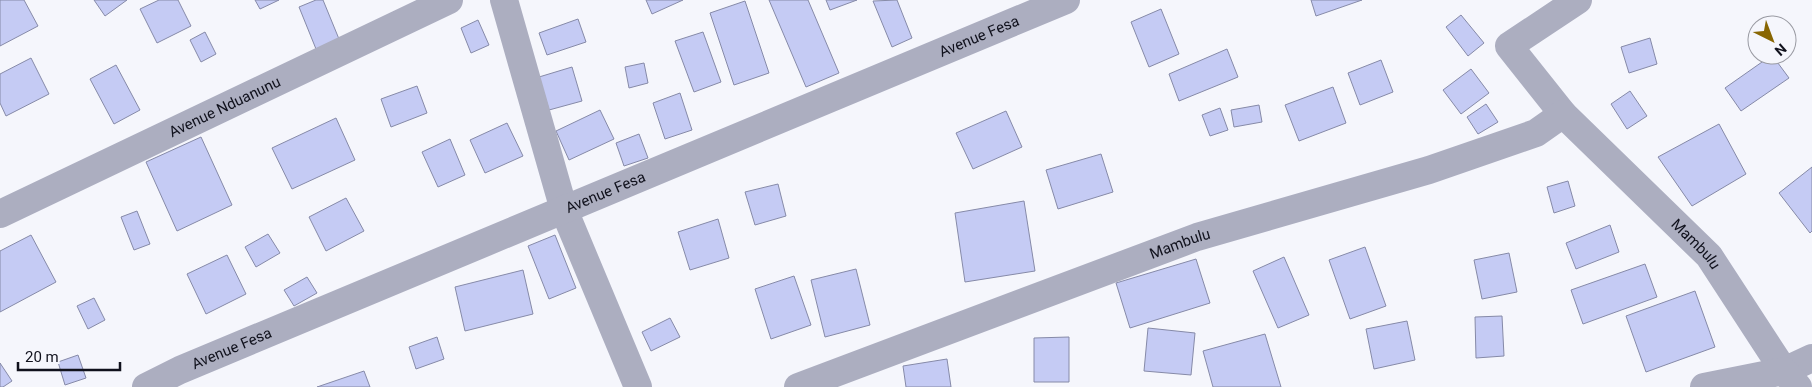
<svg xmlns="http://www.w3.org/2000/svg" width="1812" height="387" font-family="Roboto,sans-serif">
<rect width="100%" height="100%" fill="#f5f6fc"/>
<g fill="#c5cbf4" stroke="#868aa8">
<path d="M 0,0 L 24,0 L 38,26 L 0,46 Z"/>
<path d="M 94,0 L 127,0 L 105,16 Z"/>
<path d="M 159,0 L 178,0 L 191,26 L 157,43 L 140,9 Z"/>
<path d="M 255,0 L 279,0 L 260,9 Z"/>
<path d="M 316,0 L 323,0 L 339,39 L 316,49 L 299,7 Z"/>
<path d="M 646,0 L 683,0 L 652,14 Z"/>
<path d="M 769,0 L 808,0 L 839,73 L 806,87 Z"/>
<path d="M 826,0 L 857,0 L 830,10 Z"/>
<path d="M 897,0 L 912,38 L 892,47 L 873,1 Z"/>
<path d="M 1311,0 L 1362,0 L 1316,16 Z"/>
<path d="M 745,1 L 769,73 L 734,85 L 710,13 Z"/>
<path d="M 1161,9 L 1179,54 L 1149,67 L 1131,22 Z"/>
<path d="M 1461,15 L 1484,43 L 1468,56 L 1446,27 Z"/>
<path d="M 578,19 L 586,42 L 547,55 L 539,33 Z"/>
<path d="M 478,20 L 489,45 L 471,53 L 461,28 Z"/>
<path d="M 205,32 L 216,54 L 201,62 L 190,40 Z"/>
<path d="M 703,32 L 721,82 L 694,92 L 675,41 Z"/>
<path d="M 1650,38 L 1657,64 L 1629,73 L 1621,47 Z"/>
<path d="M 1227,49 L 1238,77 L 1179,101 L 1169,74 Z"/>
<path d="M 1772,55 L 1789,78 L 1741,111 L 1725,88 Z"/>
<path d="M 31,58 L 49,94 L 6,116 L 0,103 L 0,74 Z"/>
<path d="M 1381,60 L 1393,92 L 1360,105 L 1348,73 Z"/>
<path d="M 644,63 L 648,83 L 629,88 L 625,67 Z"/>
<path d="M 116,65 L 140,110 L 114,124 L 90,79 Z"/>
<path d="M 572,67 L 582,101 L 549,110 L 539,77 Z"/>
<path d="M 1471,69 L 1489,93 L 1461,114 L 1443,90 Z"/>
<path d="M 417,86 L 427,113 L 391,127 L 381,99 Z"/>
<path d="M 1333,87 L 1346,123 L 1299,141 L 1285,105 Z"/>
<path d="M 1630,91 L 1647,116 L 1627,129 L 1611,104 Z"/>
<path d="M 680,93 L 692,130 L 665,139 L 653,103 Z"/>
<path d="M 1486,104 L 1498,122 L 1478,134 L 1467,117 Z"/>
<path d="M 1259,105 L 1262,122 L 1234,127 L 1231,110 Z"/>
<path d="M 1220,108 L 1228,130 L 1210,136 L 1202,115 Z"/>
<path d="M 600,110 L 614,139 L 569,160 L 556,131 Z"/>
<path d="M 1006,111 L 1022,147 L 973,169 L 956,133 Z"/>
<path d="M 336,118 L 355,160 L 292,189 L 272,148 Z"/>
<path d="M 507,123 L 523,156 L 485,173 L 470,140 Z"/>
<path d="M 1719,124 L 1746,174 L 1692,206 L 1658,157 Z"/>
<path d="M 639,134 L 648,158 L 624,166 L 616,143 Z"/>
<path d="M 201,137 L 232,205 L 177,231 L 146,162 Z"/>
<path d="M 450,139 L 465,175 L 438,187 L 422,152 Z"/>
<path d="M 1101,154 L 1113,192 L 1058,209 L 1046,170 Z"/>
<path d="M 1812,167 L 1812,231 L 1810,233 L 1779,193 Z"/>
<path d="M 1568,181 L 1575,206 L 1554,213 L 1547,187 Z"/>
<path d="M 778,184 L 786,216 L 755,225 L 745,192 Z"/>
<path d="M 346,198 L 364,231 L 326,251 L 309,217 Z"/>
<path d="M 1024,201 L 1035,271 L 965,282 L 955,213 Z"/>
<path d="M 137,211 L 150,244 L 134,250 L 121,217 Z"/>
<path d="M 718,219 L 729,258 L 690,270 L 678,232 Z"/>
<path d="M 1610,225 L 1619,252 L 1576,269 L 1566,243 Z"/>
<path d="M 268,234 L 280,253 L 256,267 L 245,247 Z"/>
<path d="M 31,235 L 56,282 L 0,312 L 0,251 Z"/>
<path d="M 555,235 L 576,288 L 549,299 L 528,246 Z"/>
<path d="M 1365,247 L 1386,306 L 1350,319 L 1329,260 Z"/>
<path d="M 1509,253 L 1517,292 L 1482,299 L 1474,260 Z"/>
<path d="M 227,255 L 246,294 L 206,314 L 187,274 Z"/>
<path d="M 1284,257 L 1309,315 L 1278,328 L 1253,271 Z"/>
<path d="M 1196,259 L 1210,303 L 1130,328 L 1116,283 Z"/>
<path d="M 1645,264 L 1657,297 L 1583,324 L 1571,290 Z"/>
<path d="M 856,269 L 870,325 L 825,337 L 811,280 Z"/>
<path d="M 523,270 L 533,314 L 465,331 L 455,287 Z"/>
<path d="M 794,276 L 811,325 L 771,339 L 755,289 Z"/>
<path d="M 307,277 L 317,293 L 294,306 L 284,290 Z"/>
<path d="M 1695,291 L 1715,347 L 1646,372 L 1626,316 Z"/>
<path d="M 94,298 L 105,320 L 88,329 L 77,306 Z"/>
<path d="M 1502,316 L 1504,356 L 1476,358 L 1475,317 Z"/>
<path d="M 670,318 L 680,337 L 651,351 L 642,332 Z"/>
<path d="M 1407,321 L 1415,360 L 1374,369 L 1366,329 Z"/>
<path d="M 1148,328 L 1195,333 L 1191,375 L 1144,371 Z"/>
<path d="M 1265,334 L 1281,387 L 1213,387 L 1203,351 Z"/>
<path d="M 437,337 L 444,359 L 416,369 L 409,347 Z"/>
<path d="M 1069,337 L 1069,382 L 1034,382 L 1034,338 Z"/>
<path d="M 78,355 L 86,378 L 65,385 L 58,362 Z"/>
<path d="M 947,359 L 951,387 L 906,387 L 903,366 Z"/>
<path d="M 0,363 L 12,381 L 3,387 L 0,387 Z"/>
<path d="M 364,371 L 370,387 L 317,387 Z"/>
</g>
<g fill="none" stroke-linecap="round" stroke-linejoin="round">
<g stroke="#acaec0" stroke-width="28">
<path d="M 504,0 L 564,210 L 638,387"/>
<path d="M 1563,114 L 1509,46 L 1578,0"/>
<path id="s1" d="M 0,214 L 449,0"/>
<path id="s2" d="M 146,387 L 180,370 L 1066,0"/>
<path id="s3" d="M 798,387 L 1197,237 L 1429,170 L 1536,133 L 1563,114 L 1709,256 L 1784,371 L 1812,358"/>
<path d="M 1704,387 L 1784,371 L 1798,387"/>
</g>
</g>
<g text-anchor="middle" stroke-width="5" stroke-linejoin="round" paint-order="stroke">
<g font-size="15" fill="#10111c" stroke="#f5f6fc">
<text dy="5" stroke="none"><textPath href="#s2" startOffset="904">Avenue Fesa</textPath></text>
<text dy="5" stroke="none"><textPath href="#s1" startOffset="249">Avenue Nduanunu</textPath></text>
<text dy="5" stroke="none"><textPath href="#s2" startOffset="499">Avenue Fesa</textPath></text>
<text dy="5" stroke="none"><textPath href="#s3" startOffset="408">Mambulu</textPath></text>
<text dy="5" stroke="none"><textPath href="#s3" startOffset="1000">Mambulu</textPath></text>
<text dy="5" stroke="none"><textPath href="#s2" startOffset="94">Avenue Fesa</textPath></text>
</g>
</g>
<g transform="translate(1772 40) rotate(138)"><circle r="24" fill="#f5f6fc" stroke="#999aa2"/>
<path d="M0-4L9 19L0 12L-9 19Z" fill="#886602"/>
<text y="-8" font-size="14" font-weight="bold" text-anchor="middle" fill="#10111c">N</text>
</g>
<path d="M18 362v8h102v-8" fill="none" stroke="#10111c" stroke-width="2.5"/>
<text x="25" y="362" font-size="15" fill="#10111c" stroke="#f5f6fc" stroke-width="4" paint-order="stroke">20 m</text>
</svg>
